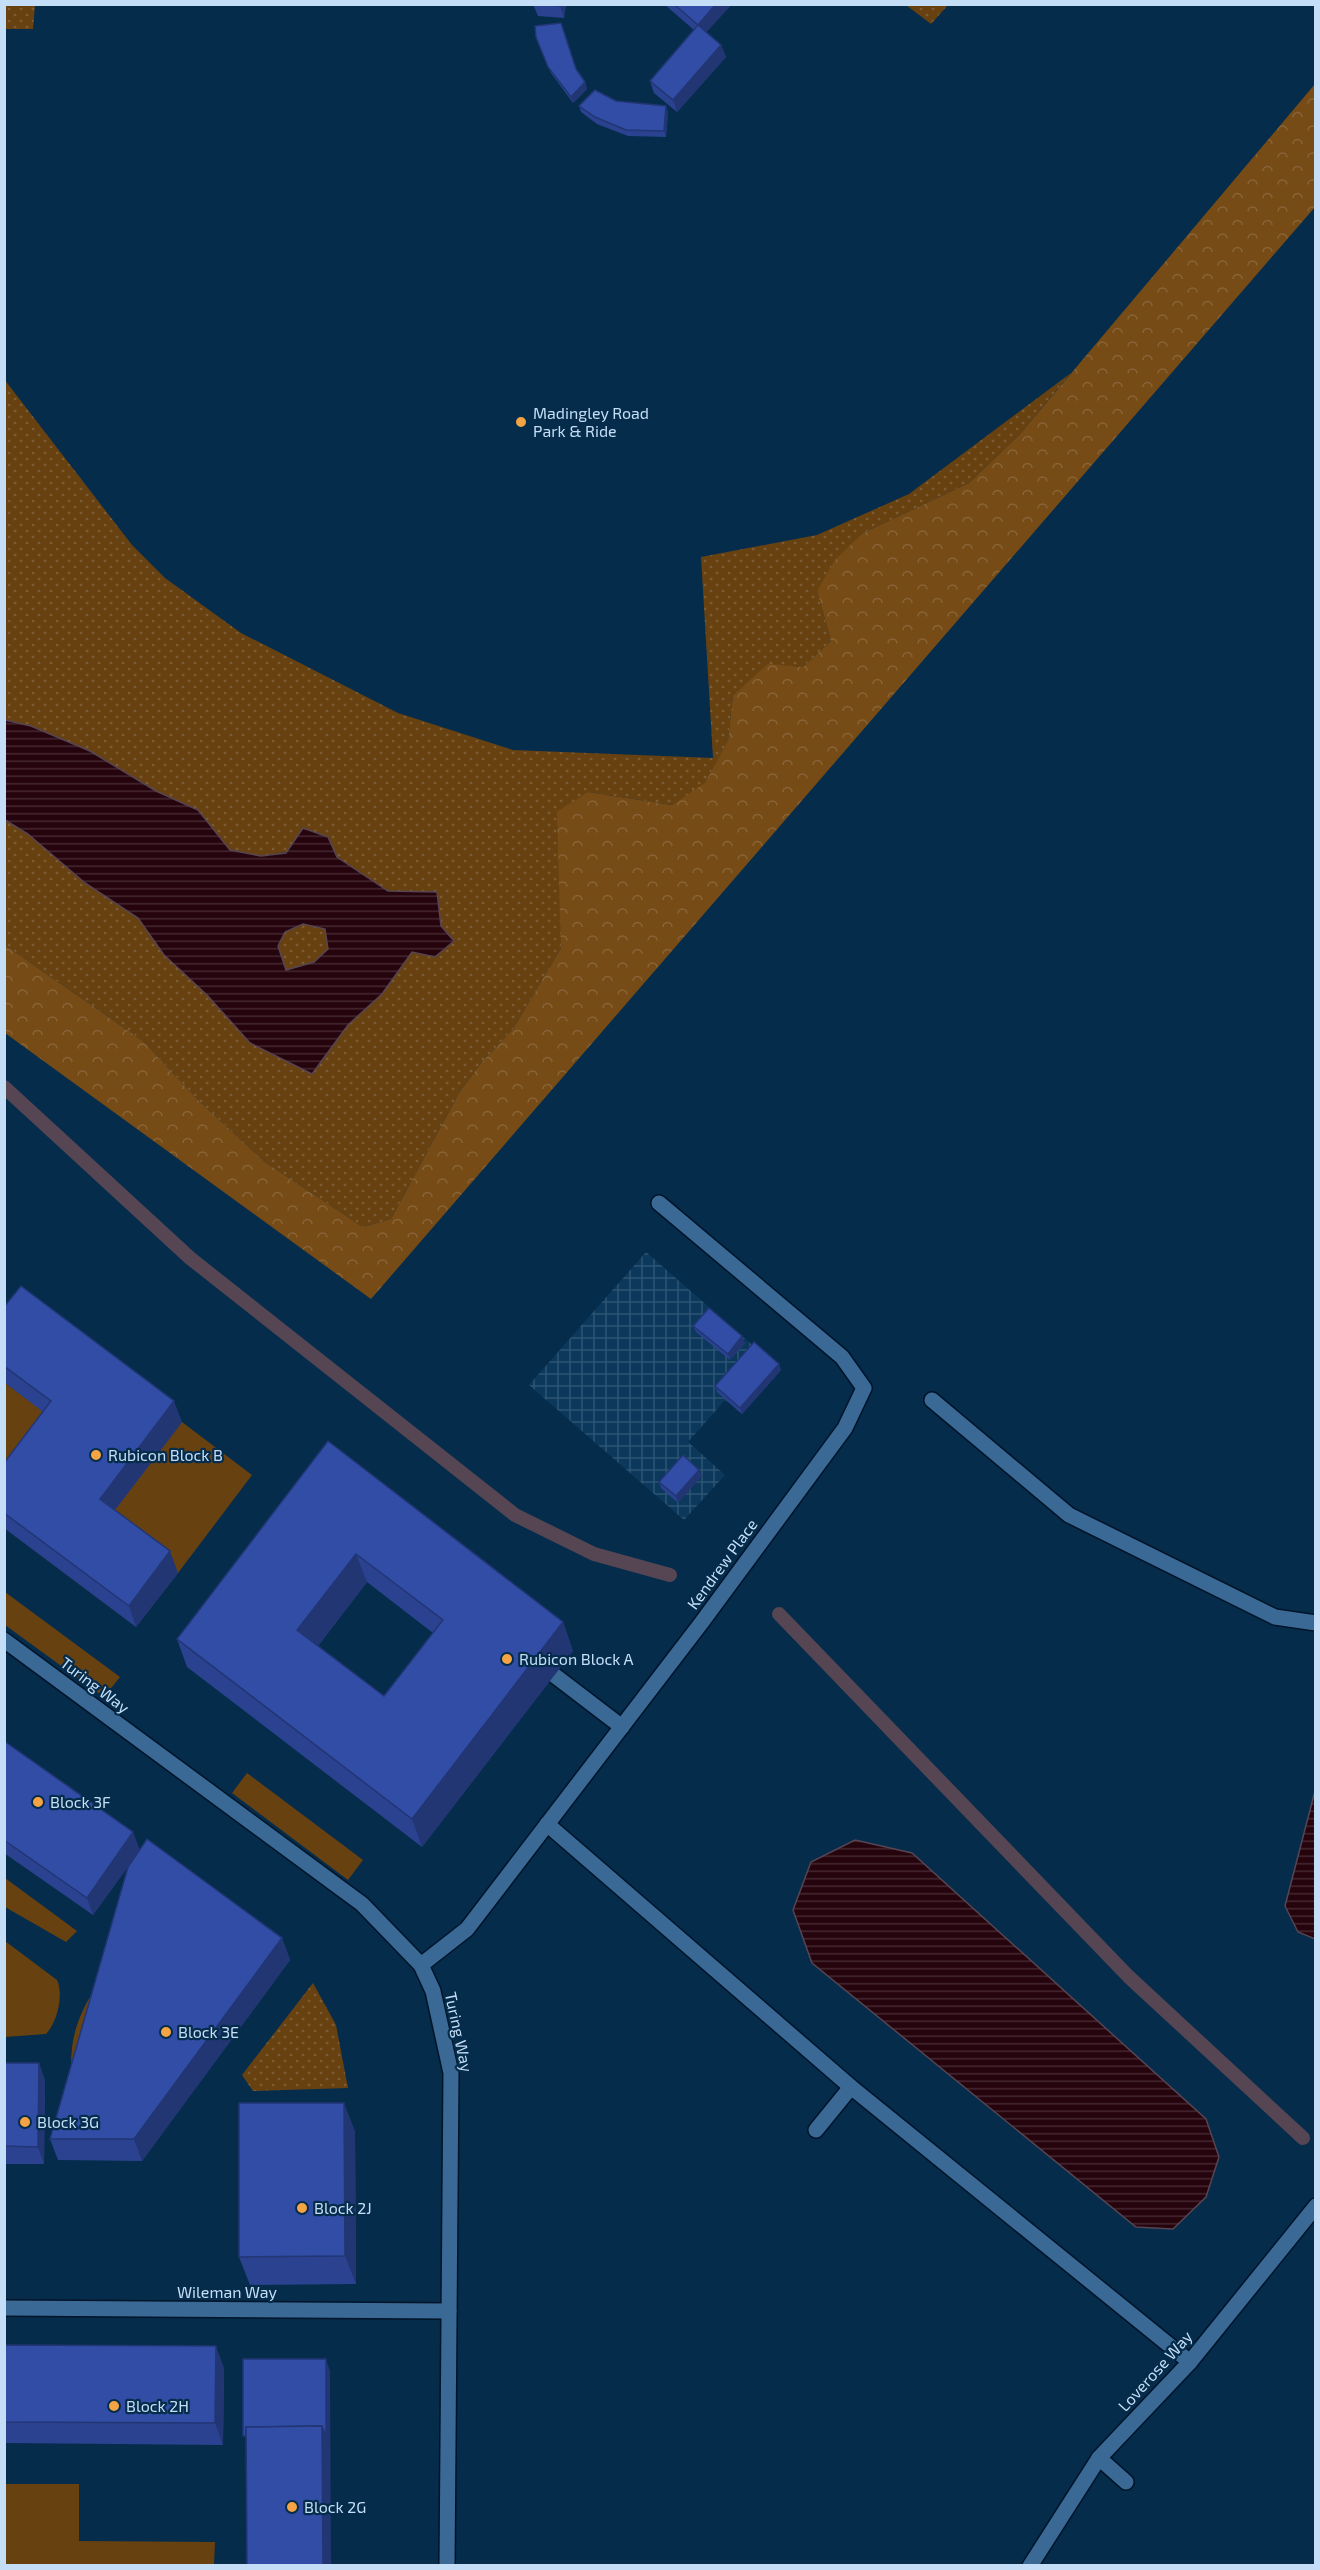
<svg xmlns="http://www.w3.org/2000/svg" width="1320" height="2570" font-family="'Exo 2',sans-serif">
<defs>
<pattern id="industrial-grid" width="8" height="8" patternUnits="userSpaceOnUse" patternTransform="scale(1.5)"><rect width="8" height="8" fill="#0b385b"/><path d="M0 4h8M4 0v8" fill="none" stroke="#2d5473"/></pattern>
<pattern id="grass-dots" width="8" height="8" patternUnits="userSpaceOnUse" patternTransform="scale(1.5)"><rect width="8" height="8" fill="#684111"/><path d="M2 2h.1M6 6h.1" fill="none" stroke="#7c5c34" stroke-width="1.8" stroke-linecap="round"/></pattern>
<pattern id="forest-crowns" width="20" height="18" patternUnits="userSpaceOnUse" patternTransform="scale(1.5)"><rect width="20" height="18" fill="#764b15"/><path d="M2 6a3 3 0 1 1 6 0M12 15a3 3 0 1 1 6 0" fill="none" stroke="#886438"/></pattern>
<pattern id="water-rules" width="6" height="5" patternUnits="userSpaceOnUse" patternTransform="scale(1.5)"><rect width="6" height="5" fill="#26040d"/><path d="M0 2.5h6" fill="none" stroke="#442831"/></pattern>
</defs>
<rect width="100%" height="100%" fill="#052c4b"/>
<path fill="url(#industrial-grid)" d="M 646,1252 L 781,1370 L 742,1414 L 725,1400 L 688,1442 L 725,1475 L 684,1520 L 529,1385 Z"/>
<g fill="url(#grass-dots)">
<path d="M 4,5 L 35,5 L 33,29 L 5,29 Z"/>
<path d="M 906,5 L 948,4 L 948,5 L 931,24 Z"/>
<path d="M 1071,373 L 1020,434 L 969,483 L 863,533 L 817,591 L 831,641 L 803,667 L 768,665 L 733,695 L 728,740 L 705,784 L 672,805 L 588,792 L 562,915 L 561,948 L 513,1029 L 481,1063 L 459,1093 L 391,1219 L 363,1227 L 265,1162 L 199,1101 L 143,1041 L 5,945 L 5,820 L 28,834 L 85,883 L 138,918 L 164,955 L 207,995 L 312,1074 L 348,1025 L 382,994 L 412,952 L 441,926 L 436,892 L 388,891 L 337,857 L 328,837 L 286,852 L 261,856 L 230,850 L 198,810 L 156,791 L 90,751 L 31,726 L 5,720 L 4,379 L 132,545 L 165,578 L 241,633 L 398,713 L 513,750 L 713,758 L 701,557 L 817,535 L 909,494 Z"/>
<path d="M 303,924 L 325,929 L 328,949 L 314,962 L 286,970 L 278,946 L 285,932 Z"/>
<path d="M 313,1983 L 336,2025 L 348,2088 L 253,2091 L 242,2075 Z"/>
</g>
<path fill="url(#forest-crowns)" d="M 1315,84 L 1315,207 L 371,1299 L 5,1033 L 5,945 L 143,1041 L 199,1101 L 265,1162 L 363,1227 L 391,1219 L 459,1093 L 481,1063 L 513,1029 L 561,948 L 557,812 L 588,792 L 672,805 L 705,783 L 728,740 L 733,695 L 768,664 L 803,667 L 831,641 L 817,591 L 835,560 L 863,533 L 969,483 L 1020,434 Z"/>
<g fill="#684111">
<path d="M 4,1382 L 59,1423 L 5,1481 Z"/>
<path d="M 182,1422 L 252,1475 L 178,1573 L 107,1520 Z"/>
<path d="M 5,1592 L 120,1677 L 104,1697 L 5,1625 Z"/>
<path d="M 247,1773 L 363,1860 L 348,1880 L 232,1793 Z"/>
<path d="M 5,1878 L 77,1931 L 66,1942 L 5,1907 Z"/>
<path d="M 5,1941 L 57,1980 C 64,1995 57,2023 46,2034 L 5,2037 Z"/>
<path d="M 96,1987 L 74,2104 C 68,2056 69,2029 96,1987 Z"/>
<path d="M 5,2484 L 79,2484 L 79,2541 L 215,2542 L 214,2565 L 5,2565 Z"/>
</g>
<g fill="url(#water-rules)" stroke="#564553" stroke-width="1.5" fill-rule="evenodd">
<path d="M 5,720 L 31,726 L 90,751 L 156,791 L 198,810 L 230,850 L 261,856 L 286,853 L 303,828 L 328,837 L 337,857 L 388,891 L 437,892 L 441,926 L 454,941 L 435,957 L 412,952 L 382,994 L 348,1025 L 312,1074 L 250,1043 L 207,995 L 164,955 L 138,918 L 85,883 L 28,834 L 5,820 ZM 303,924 L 325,929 L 328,949 L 314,962 L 286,970 L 278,946 L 285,932 Z"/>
<path d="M 1315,1791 L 1315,1939 L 1298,1932 L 1285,1906 Z"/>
<path d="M 855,1840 L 912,1853 L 1206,2119 L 1219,2157 L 1206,2197 L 1173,2229 L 1136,2227 L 812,1963 L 793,1910 L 811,1862 Z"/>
</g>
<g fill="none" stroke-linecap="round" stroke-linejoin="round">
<g stroke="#564553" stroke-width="14">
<path d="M 4,1087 L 190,1258 L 515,1515 L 594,1554 L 670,1575"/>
<path d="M 779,1614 L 1129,1977 L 1303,2138"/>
</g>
<defs>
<g id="lane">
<path d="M 932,1400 L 1069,1515 L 1275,1617 L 1316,1623"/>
<path d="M 554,1675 L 622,1727"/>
<path d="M 547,1824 L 851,2087 L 1190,2362"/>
<path d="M 816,2130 L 851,2087"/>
<path d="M 1099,2458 L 1126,2482"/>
<path d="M 1030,2566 L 1099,2458 L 1190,2362 L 1316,2206"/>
</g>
<g id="street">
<path d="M 4,1640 L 362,1904 L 421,1965 L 433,1991 L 451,2073 L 447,2566"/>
<path d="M 421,1965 L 467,1929 L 702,1622 L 845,1428 L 864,1388 L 842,1357 L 659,1203"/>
<path d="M 4,2308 L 449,2311"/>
</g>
</defs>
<use href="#lane" stroke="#001429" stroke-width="18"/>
<use href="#street" stroke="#001429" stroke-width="18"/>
<use href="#lane" stroke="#396994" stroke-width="15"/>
<use href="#street" stroke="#396994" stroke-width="15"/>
</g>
<g fill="#2a428f" fill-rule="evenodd">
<path d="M 533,4 L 566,4 L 564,18 L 538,16 Z"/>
<path d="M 664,4 L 732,4 L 706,32 L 721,45 L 726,57 L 677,112 L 654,93 L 650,81 L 694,30 Z"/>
<path d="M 536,37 L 576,70 L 585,82 L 587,89 L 573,103 L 551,73 Z"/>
<path d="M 616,101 L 668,112 L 666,137 L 628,136 L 597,124 L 581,112 L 579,106 Z"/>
<path d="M 4,1307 L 182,1422 L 115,1510 L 178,1573 L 136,1627 L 4,1528 L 4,1463 L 43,1412 L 4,1382 Z"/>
<path d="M 693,1326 L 745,1343 L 730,1360 L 696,1332 Z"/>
<path d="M 781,1370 L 742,1414 L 717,1392 L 715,1386 Z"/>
<path d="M 328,1441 L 563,1622 L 573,1651 L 422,1847 L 187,1667 L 177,1639 ZM 367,1582 L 433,1633 L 384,1696 L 318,1646 Z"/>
<path d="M 699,1470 L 702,1476 L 678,1503 L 661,1488 L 659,1482 Z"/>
<path d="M 4,1741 L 140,1850 L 93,1915 L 4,1853 Z"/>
<path d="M 282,1938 L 290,1960 L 142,2161 L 58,2160 L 50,2139 Z"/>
<path d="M 4,2063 L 39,2063 L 45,2081 L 44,2164 L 4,2164 Z"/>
<path d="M 355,2131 L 356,2284 L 250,2285 L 239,2257 Z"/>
<path d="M 4,2345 L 224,2368 L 223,2445 L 4,2443 Z"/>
</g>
<g fill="#223674">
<path d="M 560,4 L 566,4 L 564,18 L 560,6 Z"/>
<path d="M 716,4 L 732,4 L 702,37 L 698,25 Z"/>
<path d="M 721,45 L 726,57 L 677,112 L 673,100 Z"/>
<path d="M 585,82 L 587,89 L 573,103 L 571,97 Z"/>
<path d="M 666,106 L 668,112 L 666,137 L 664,131 Z"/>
<path d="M 742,1336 L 745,1343 L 730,1360 L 728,1354 Z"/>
<path d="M 779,1364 L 781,1370 L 742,1414 L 740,1408 Z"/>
<path d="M 174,1401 L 182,1422 L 107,1520 L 100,1499 Z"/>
<path d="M 699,1470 L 702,1476 L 678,1503 L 676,1496 Z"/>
<path d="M 170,1551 L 178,1573 L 136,1627 L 129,1606 Z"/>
<path d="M 356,1554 L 367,1582 L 308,1659 L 297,1630 Z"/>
<path d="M 563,1622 L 573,1651 L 422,1847 L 412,1819 Z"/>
<path d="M 133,1832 L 140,1850 L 93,1915 L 87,1898 Z"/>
<path d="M 282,1938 L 290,1960 L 142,2161 L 134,2139 Z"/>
<path d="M 39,2063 L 45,2081 L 44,2164 L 38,2147 Z"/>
<path d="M 344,2103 L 355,2131 L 356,2284 L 345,2256 Z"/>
<path d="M 216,2346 L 224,2368 L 223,2445 L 215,2423 Z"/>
<path d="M 326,2359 L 330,2371 L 331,2565 L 323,2565 L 322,2426 Z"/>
</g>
<g fill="#314da6" stroke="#223674" stroke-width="1.5" fill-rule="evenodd">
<path d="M 535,4 L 560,4 L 560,6 Z"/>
<path d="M 674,4 L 716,4 L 698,25 Z"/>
<path d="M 561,23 L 576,69 L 585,82 L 571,97 L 548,67 L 536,37 L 535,26 Z"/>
<path d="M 698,25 L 721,45 L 673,100 L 650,81 Z"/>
<path d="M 595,90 L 616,101 L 666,106 L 664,131 L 626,130 L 595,117 L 579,106 Z"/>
<path d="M 21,1286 L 174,1401 L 100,1499 L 170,1551 L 129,1606 L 4,1513 L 4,1463 L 51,1401 L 4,1366 L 4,1307 Z"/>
<path d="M 709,1308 L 742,1336 L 728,1354 L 693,1326 Z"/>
<path d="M 754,1342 L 779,1364 L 740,1408 L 715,1386 Z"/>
<path d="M 328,1441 L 563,1622 L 412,1819 L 177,1639 ZM 356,1554 L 443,1620 L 384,1696 L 297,1630 Z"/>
<path d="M 683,1455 L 699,1470 L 676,1496 L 659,1482 Z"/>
<path d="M 4,1741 L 133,1832 L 87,1898 L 4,1840 Z"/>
<path d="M 147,1839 L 282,1938 L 134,2139 L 50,2139 L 128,1867 Z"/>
<path d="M 4,2063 L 39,2063 L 38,2147 L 4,2146 Z"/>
<path d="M 239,2103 L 344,2103 L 345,2256 L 239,2257 Z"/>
<path d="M 4,2345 L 216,2346 L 215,2423 L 4,2422 Z"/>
<path d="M 243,2359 L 326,2359 L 326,2436 L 322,2426 L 246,2427 L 246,2436 L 243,2436 Z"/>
<path d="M 322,2426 L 323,2565 L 247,2565 L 246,2427 Z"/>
</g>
<g fill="#f4a444" stroke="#052c4b" stroke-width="2">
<circle cx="521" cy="422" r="6"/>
<circle cx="96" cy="1455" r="6"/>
<circle cx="507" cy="1659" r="6"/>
<circle cx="38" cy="1802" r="6"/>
<circle cx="166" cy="2032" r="6"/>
<circle cx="25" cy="2122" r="6"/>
<circle cx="302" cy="2208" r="6"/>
<circle cx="114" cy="2406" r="6"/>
<circle cx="292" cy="2507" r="6"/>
</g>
<g text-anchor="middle" stroke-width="4.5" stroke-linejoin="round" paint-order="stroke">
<g font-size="16" fill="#c5def7" stroke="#052c4b" text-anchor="start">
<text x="533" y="419">Madingley Road<tspan x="533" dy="18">Park &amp; Ride</tspan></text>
<text x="108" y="1461">Rubicon Block B</text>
<text x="519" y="1665">Rubicon Block A</text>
<text x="50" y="1808">Block 3F</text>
<text x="178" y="2038">Block 3E</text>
<text x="37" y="2128">Block 3G</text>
<text x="314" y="2214">Block 2J</text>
<text x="126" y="2412">Block 2H</text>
<text x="304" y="2513">Block 2G</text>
</g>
<g font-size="16" fill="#c5def7" stroke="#052c4b">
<text transform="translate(722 1564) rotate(-54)" y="6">Kendrew Place</text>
<text transform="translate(95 1685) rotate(37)" y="6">Turing Way</text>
<text transform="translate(459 2032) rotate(78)" y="6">Turing Way</text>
<text x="227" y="2298">Wileman Way</text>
<text transform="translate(1155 2371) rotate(-48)" y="6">Loverose Way</text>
</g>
</g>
<rect width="1320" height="2570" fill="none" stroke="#c5def7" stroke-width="12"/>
</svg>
